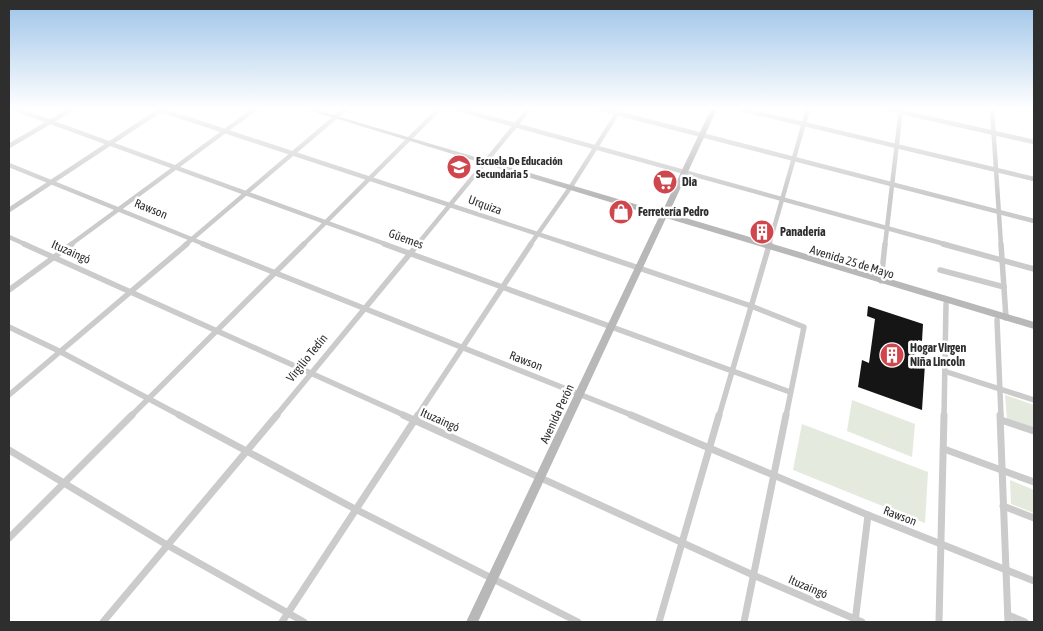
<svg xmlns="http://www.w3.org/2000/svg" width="1043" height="631" font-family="'Asap Condensed',sans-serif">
<rect width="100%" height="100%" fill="#fff"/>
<g fill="#e4eade">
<path d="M 1005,395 L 1034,405 L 1034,428 L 1007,419 Z"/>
<path d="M 852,400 L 915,424 L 912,457 L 847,431 Z"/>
<path d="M 802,424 L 928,472 L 925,523 L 793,470 Z"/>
<path d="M 1010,480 L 1034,490 L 1034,513 L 1011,504 Z"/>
</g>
<path fill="#151515" d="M 868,306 L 923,324 L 922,341 L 918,340 L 918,351 L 915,350 L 914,360 L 925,364 L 922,410 L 858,387 L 862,360 L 869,363 L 875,319 L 867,316 Z"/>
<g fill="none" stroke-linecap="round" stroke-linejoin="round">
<g stroke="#cbcbcb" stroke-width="4.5">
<path d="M 15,109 L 388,245"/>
<path d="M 158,109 L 571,245"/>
<path d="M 457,109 L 948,245"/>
<path d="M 601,109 L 1034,221"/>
<path d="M 741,109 L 1034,179"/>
<path d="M 888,109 L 1034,142"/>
<path d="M 992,109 L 1001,245"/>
<path d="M 1031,109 L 1034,109"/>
<path d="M 9,146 L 72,109"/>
<path d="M 9,165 L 206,245"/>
<path d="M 9,210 L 162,109"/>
<path d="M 9,237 L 27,245"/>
<path d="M 70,245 L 255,109"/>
<path d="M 185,245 L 345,109"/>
<path d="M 303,245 L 439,109"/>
<path d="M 417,245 L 529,109"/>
<path d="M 530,245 L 570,188 L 620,109"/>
<path d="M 769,245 L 808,109"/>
<path d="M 885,245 L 901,109"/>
</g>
<g stroke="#cbcbcb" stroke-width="5.5">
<path d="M 24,244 L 406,416"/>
<path d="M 203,244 L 634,416"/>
<path d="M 384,244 L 790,392"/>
<path d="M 568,244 L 751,306 L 804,327 L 786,416"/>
<path d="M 943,244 L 1034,269"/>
<path d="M 1001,244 L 1006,318"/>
<path d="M 769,246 L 770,244"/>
<path d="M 940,270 L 1004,287"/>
<path d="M 881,281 L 885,244"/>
<path d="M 9,290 L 72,244"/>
<path d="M 997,320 L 1001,416"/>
<path d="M 9,327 L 59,351 L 181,416"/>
<path d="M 947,372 L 1034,400"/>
<path d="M 9,395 L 187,244"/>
<path d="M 131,416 L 304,244"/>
<path d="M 276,416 L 418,244"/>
<path d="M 417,416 L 531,244"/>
<path d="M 719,416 L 768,249"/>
<path d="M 944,416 L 946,304"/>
</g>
<g stroke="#cbcbcb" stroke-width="7">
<path d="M 179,415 L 357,510 L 578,622"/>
<path d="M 403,415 L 753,575 L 862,622"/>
<path d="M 631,415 L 868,515 L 1034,581"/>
<path d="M 1000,415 L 1008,622"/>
<path d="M 1001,420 L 1034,431"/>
<path d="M 944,449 L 1034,482"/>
<path d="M 9,450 L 167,545 L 304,622"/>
<path d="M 1003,506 L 1034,518"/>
<path d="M 9,538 L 132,415"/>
<path d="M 1008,615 L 1025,622"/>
<path d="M 103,622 L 277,415"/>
<path d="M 282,622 L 418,415"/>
<path d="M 659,622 L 719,415"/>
<path d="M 744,622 L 786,415"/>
<path d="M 855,622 L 868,515"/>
<path d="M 939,622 L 944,415"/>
</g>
<path fill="#b8b8b8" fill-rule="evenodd" d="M 305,109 L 313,109 L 662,212 L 711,109 L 717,109 L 669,213 L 1034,322 L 1034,329 L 666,218 L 478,622 L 466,622 L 659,217 Z"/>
</g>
<linearGradient id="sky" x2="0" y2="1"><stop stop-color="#9dc4e8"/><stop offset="0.55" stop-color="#fff"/><stop offset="1" stop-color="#fff" stop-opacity="0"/></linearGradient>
<rect width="1043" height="197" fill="url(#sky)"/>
<defs>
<symbol id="school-disc" viewBox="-11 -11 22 22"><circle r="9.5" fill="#cf464d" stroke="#fff"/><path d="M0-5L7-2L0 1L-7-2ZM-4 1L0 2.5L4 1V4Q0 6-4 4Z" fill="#fff"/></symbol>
<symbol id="supermarket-disc" viewBox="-11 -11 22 22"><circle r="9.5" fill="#cf464d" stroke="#fff"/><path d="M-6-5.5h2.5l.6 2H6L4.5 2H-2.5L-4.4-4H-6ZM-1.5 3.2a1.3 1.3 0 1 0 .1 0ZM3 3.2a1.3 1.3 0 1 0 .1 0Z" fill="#fff"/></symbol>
<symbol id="shop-disc" viewBox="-11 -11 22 22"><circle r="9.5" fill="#cf464d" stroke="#fff"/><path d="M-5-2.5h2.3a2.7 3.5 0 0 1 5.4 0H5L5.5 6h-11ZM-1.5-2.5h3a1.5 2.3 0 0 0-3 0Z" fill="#fff"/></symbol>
<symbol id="building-disc" viewBox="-11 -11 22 22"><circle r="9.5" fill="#cf464d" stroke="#fff"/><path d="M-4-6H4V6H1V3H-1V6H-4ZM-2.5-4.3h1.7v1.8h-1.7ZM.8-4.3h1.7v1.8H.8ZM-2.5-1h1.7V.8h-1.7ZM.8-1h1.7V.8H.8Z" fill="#fff"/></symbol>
</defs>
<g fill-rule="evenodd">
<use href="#school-disc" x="445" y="153" width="28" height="28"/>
<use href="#supermarket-disc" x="651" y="168" width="28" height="28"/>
<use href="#shop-disc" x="607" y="198" width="28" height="28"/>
<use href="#building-disc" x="748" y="218" width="28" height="28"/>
<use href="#building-disc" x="878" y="341" width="28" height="28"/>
</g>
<g text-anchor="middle" stroke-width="5" stroke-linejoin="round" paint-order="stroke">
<g font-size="11" font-weight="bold" fill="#2e2e2e" stroke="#fff" text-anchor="start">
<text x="476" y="165">Escuela De Educación<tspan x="476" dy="13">Secundaria 5</tspan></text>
</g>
<g font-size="12" font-weight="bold" fill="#2e2e2e" stroke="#fff" text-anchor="start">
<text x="682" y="186">Dia</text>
<text x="638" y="216">Ferretería Pedro</text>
<text x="780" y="236">Panadería</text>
<text x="910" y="352">Hogar Virgen<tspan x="910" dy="14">Niña Lincoln</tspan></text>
</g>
<g font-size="12" fill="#2e2e2e" stroke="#fff">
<text transform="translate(485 205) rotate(20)" y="4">Urquiza</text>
<text transform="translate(151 209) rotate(22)" y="4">Rawson</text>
<text transform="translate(406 239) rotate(20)" y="4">Güemes</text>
<text transform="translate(71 252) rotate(24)" y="4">Ituzaingó</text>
<text transform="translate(852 262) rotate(17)" y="4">Avenida 25 de Mayo</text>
<text transform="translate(307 358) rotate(-51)" y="4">Virgilio Tedín</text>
<text transform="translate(526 361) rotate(21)" y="4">Rawson</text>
<text transform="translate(557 414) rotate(-65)" y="4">Avenida Perón</text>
<text transform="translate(440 420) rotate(24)" y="4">Ituzaingó</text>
<text transform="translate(900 516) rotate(21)" y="4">Rawson</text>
<text transform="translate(808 587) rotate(23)" y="4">Ituzaingó</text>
</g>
</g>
<rect width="1043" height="631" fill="none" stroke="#2e2e2e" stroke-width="20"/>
</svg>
